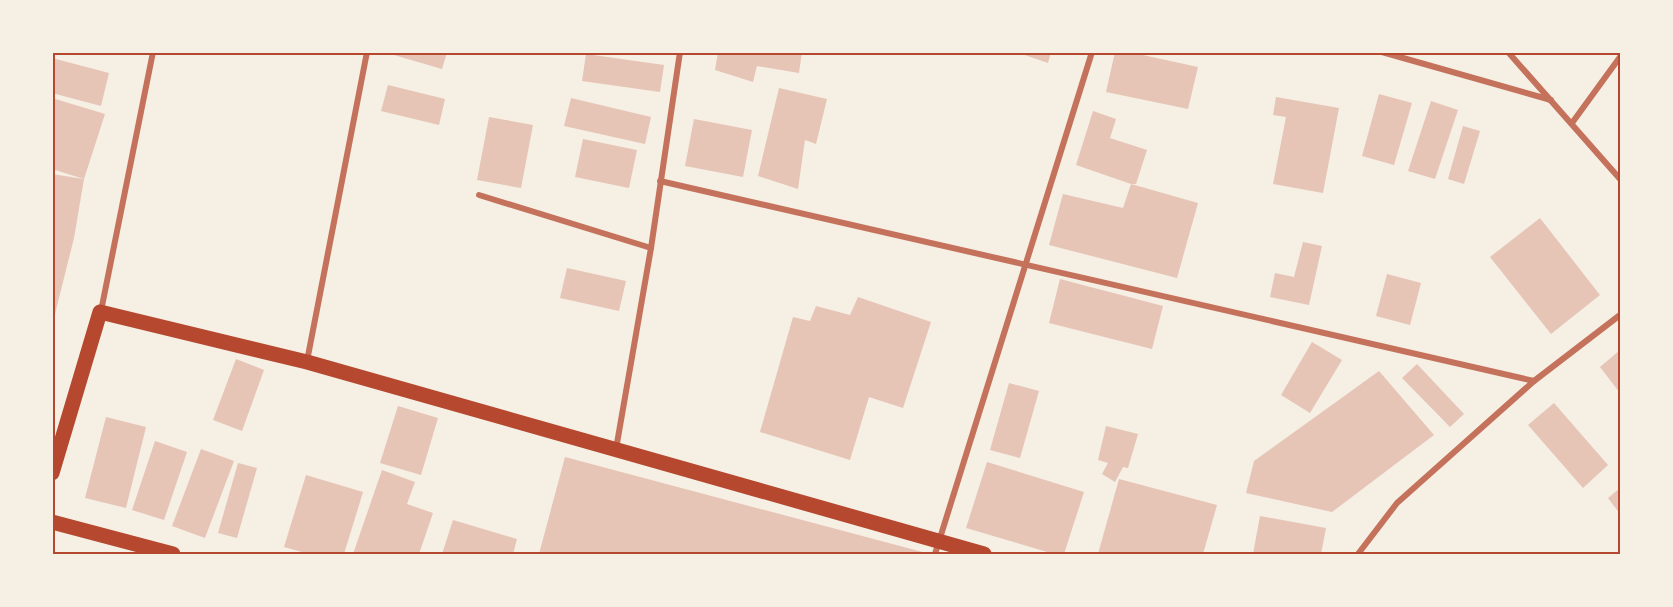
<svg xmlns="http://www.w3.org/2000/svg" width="1673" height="607" font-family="'IBM Plex Sans',sans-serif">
<rect width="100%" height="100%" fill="#f6efe4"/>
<g fill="#e6c5b7">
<path d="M 394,52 L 447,52 L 442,69 L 394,55 Z"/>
<path d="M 718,52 L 802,52 L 799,73 L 757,66 L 753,82 L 715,70 Z"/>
<path d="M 1016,52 L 1051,52 L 1048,63 Z"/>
<path d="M 1115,52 L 1129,52 L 1198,67 L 1188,109 L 1106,92 Z"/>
<path d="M 586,54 L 664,65 L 660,92 L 582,81 Z"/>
<path d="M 52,58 L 109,73 L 101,106 L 52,93 Z"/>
<path d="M 388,85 L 445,99 L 439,125 L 381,111 Z"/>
<path d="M 779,88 L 827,99 L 816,144 L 805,140 L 798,189 L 758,176 Z"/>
<path d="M 1379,94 L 1412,103 L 1394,165 L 1362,156 Z"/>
<path d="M 1276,97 L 1339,108 L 1323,193 L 1273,184 L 1286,117 L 1273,115 Z"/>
<path d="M 52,98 L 105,114 L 84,179 L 52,169 Z"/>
<path d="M 571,98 L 651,117 L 645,144 L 564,126 Z"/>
<path d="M 1431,101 L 1458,110 L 1435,179 L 1408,171 Z"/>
<path d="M 1093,111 L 1116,119 L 1110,138 L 1147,150 L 1136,184 L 1131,184 L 1198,203 L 1177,278 L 1049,245 L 1063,194 L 1123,208 L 1131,184 L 1076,165 Z"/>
<path d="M 489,117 L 533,125 L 521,188 L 477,180 Z"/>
<path d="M 694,119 L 752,130 L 743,177 L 685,166 Z"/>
<path d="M 1463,126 L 1480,131 L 1464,184 L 1448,179 Z"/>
<path d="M 583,139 L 637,150 L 629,188 L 575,177 Z"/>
<path d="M 52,174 L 84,179 L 74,238 L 53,322 Z"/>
<path d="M 1540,218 L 1600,295 L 1551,334 L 1490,257 Z"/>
<path d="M 1303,242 L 1322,246 L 1309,305 L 1270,297 L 1275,273 L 1294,277 Z"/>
<path d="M 567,268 L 626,281 L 619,311 L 560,298 Z"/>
<path d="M 1387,274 L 1421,283 L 1410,325 L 1376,316 Z"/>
<path d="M 1060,279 L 1163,306 L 1152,349 L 1049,323 Z"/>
<path d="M 858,297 L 931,322 L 903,408 L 869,397 L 850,460 L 760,432 L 793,317 L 810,321 L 816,306 L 850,315 Z"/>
<path d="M 1312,342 L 1342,360 L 1310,413 L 1281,395 Z"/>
<path d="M 1620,350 L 1620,393 L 1600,367 Z"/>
<path d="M 236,359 L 264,370 L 242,431 L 213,420 Z"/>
<path d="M 1417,364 L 1464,414 L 1450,427 L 1402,378 Z"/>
<path d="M 1379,371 L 1434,435 L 1332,512 L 1246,493 L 1254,461 Z"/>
<path d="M 1009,383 L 1039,391 L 1020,458 L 990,450 Z"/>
<path d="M 1554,403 L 1608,465 L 1583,488 L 1528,425 Z"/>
<path d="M 398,406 L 438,418 L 421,475 L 380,463 Z"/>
<path d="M 106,417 L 146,427 L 126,508 L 85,498 Z"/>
<path d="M 1106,426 L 1138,434 L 1128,468 L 1123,467 L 1115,482 L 1102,474 L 1108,463 L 1098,460 Z"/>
<path d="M 155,441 L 187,452 L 164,520 L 132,510 Z"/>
<path d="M 201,449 L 234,461 L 205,538 L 172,526 Z"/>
<path d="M 565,457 L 930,554 L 539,554 Z"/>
<path d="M 987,462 L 1084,492 L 1064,554 L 1054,554 L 966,528 Z"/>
<path d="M 238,463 L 257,468 L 237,538 L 218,533 Z"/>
<path d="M 382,470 L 415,482 L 407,504 L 433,513 L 419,554 L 353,554 Z"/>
<path d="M 306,475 L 363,492 L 344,554 L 309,554 L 284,547 Z"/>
<path d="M 1119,479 L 1217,505 L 1203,554 L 1098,554 Z"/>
<path d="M 1620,488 L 1620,514 L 1608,498 Z"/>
<path d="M 1260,516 L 1326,528 L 1321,554 L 1253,554 Z"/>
<path d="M 453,520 L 517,539 L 513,554 L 442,554 Z"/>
</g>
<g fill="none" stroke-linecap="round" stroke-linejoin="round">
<g stroke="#c5725c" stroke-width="6">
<path d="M 1382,52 L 1551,100"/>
<path d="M 1508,52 L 1620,179"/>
<path d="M 1572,123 L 1620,57"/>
<path d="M 660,181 L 1534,381"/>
<path d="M 479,195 L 651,248"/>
<path d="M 101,311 L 153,52"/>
<path d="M 307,361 L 367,52"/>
<path d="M 616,449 L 651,248 L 680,52"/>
<path d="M 935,554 L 1092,52"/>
<path d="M 1358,554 L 1397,503 L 1534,381 L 1620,315"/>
</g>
<g stroke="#b5482f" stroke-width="15">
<path d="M 52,473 L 100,312 L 307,362 L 984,554"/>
<path d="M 52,522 L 173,554"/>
</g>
</g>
<rect width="1673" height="607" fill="none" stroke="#f6efe4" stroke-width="108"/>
<rect x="54" y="54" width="1565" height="499" fill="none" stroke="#b5482f" stroke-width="2"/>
</svg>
